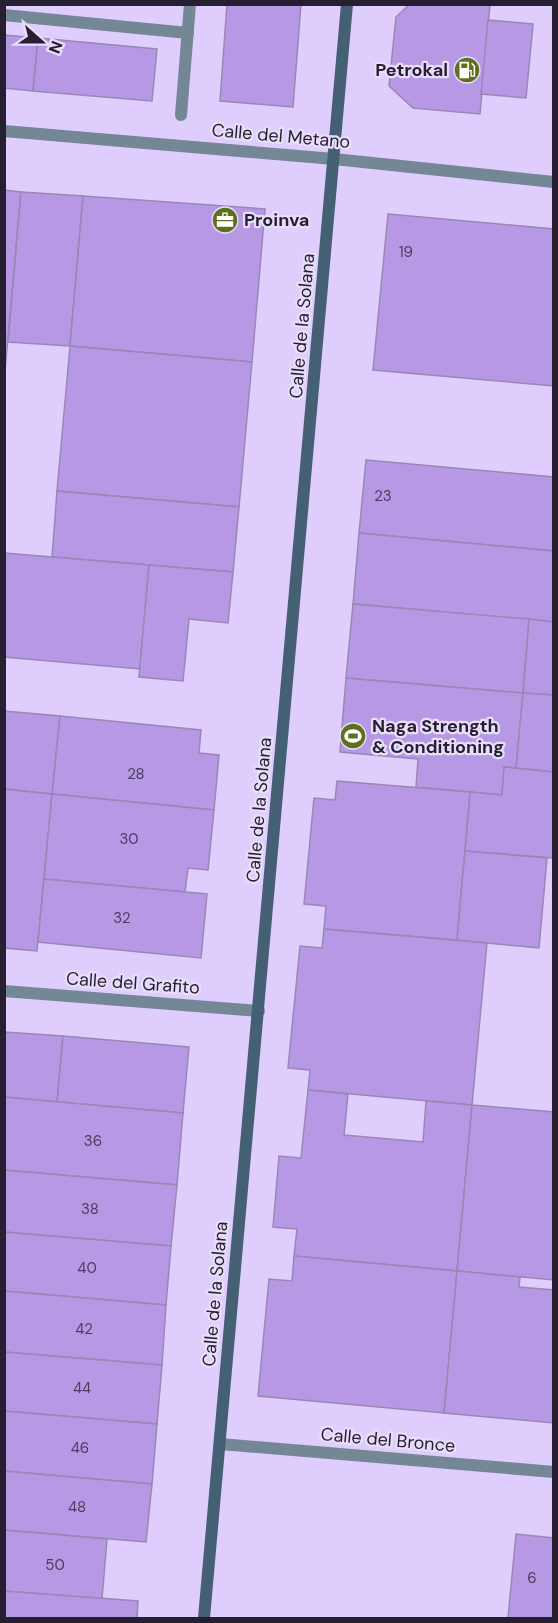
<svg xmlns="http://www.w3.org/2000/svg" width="558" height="1623" font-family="'DM Sans',sans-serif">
<rect width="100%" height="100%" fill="#decdfd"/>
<g fill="#b698e5" stroke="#9888b5" stroke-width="1.5">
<path d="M 227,4 L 301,4 L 293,107 L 220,101 Z"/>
<path d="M 410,4 L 490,4 L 480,114 L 413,108 L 389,86 L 396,17 Z"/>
<path d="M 488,20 L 533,24 L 526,98 L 481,94 Z"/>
<path d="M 4,35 L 38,38 L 33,91 L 4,88 Z"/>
<path d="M 38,38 L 157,49 L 152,101 L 33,91 Z"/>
<path d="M 4,190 L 21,192 L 4,382 Z"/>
<path d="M 21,192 L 83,196 L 70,346 L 8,342 Z"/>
<path d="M 83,196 L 265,209 L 252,362 L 70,346 Z"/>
<path d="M 388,214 L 554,229 L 554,386 L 373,370 Z"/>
<path d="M 70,346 L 252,362 L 239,507 L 57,491 Z"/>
<path d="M 366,460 L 554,477 L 554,551 L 359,533 Z"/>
<path d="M 57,491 L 239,507 L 233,572 L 52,557 Z"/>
<path d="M 359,533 L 554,551 L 554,622 L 353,604 Z"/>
<path d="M 4,553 L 149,565 L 140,669 L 4,657 Z"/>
<path d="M 149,565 L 233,572 L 228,623 L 189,619 L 183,681 L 139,677 Z"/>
<path d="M 353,604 L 529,619 L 523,693 L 346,678 Z"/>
<path d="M 529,619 L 554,622 L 554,695 L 523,693 Z"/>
<path d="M 346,678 L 523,693 L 516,768 L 504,767 L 502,795 L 416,787 L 418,759 L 340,752 Z"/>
<path d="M 523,693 L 554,695 L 554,772 L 516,768 Z"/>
<path d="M 4,711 L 60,716 L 52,794 L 4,789 Z"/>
<path d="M 60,716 L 201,730 L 199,753 L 219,755 L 214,810 L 52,794 Z"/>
<path d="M 504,767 L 554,772 L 554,858 L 465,851 L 470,792 L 502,795 Z"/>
<path d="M 337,781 L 470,792 L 457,940 L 324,929 L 326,906 L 304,904 L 314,798 L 335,800 Z"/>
<path d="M 4,789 L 52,794 L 37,951 L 4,948 Z"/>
<path d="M 52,794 L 214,810 L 208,870 L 188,868 L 185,892 L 44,879 Z"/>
<path d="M 465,851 L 547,858 L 539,948 L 457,940 Z"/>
<path d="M 44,879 L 207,894 L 201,958 L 38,942 Z"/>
<path d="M 324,929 L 487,943 L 472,1105 L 308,1090 L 310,1070 L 288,1068 L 300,946 L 322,948 Z"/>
<path d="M 4,1032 L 63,1036 L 57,1102 L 4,1097 Z"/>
<path d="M 63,1036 L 189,1047 L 183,1113 L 57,1102 Z"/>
<path d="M 308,1090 L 348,1094 L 344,1135 L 423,1142 L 426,1101 L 472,1105 L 457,1271 L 294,1256 L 297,1229 L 273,1227 L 279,1156 L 301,1158 Z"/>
<path d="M 4,1097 L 183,1113 L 177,1185 L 4,1170 Z"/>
<path d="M 472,1105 L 554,1112 L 554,1280 L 457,1271 Z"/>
<path d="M 4,1170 L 177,1185 L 171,1246 L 4,1232 Z"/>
<path d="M 4,1232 L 171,1246 L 166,1305 L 4,1291 Z"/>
<path d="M 294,1256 L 457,1271 L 444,1413 L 258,1396 L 269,1279 L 292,1281 Z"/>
<path d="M 457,1271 L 520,1277 L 519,1287 L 554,1290 L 554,1423 L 444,1413 Z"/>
<path d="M 4,1291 L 166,1305 L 162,1365 L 4,1352 Z"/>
<path d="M 4,1352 L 162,1365 L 157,1424 L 4,1411 Z"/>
<path d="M 4,1411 L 157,1424 L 152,1484 L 4,1471 Z"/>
<path d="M 4,1471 L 152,1484 L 146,1542 L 4,1530 Z"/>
<path d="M 4,1530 L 107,1539 L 102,1599 L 4,1591 Z"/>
<path d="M 516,1534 L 554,1538 L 554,1618 L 508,1618 Z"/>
<path d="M 4,1591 L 138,1601 L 137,1618 L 4,1618 Z"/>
</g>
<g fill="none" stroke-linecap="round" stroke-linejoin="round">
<g stroke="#748795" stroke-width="12">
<path d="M 4,15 L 188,33"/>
<path d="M 181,115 L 190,4"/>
<path d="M 4,131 L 334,159 L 554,182"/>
<path d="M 4,991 L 259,1011"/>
<path d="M 220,1444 L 554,1472"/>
</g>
<path stroke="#456075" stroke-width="12" d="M 204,1618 L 347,4"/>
</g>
<defs>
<symbol id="fuel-disc" viewBox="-11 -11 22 22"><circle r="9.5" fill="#5e701e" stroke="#e8defc"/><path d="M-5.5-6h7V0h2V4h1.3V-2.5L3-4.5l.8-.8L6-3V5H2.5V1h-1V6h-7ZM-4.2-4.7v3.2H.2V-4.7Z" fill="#fff"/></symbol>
<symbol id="office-disc" viewBox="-11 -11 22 22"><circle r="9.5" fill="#5e701e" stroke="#e8defc"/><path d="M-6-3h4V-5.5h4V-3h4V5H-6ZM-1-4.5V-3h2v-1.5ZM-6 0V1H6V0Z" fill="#fff"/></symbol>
<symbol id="stadium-disc" viewBox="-11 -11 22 22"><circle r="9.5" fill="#5e701e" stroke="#e8defc"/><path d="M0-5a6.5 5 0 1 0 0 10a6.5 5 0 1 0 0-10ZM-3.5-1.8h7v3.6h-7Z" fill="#fff"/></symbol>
</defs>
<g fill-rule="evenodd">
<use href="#fuel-disc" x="452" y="55" width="30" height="30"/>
<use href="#office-disc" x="210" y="205" width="30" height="30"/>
<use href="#stadium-disc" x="338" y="721" width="30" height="30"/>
</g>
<g text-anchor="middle" stroke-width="4.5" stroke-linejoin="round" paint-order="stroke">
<g font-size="15" fill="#4a3d5e">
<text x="406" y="257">19</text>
<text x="383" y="501">23</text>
<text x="136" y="779">28</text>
<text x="129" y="844">30</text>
<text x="122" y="923">32</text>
<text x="93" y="1146">36</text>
<text x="90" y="1214">38</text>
<text x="87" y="1273">40</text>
<text x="84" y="1334">42</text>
<text x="82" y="1393">44</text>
<text x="80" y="1453">46</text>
<text x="77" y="1512">48</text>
<text x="55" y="1570">50</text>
<text x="532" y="1583">6</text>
</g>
<g font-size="18" font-weight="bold" fill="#261f31" stroke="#e8defc" text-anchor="start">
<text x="448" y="76" text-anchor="end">Petrokal</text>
<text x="244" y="226">Proinva</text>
<text x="372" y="732">Naga Strength<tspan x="372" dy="21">&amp; Conditioning</tspan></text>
</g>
<g font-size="18" fill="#261f31" stroke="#e8defc">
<text transform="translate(281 136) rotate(5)" y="6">Calle del Metano</text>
<text transform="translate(302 326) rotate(-85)" y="6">Calle de la Solana</text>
<text transform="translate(259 810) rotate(-85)" y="6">Calle de la Solana</text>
<text transform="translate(133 983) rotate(4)" y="6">Calle del Grafito</text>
<text transform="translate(215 1294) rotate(-85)" y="6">Calle de la Solana</text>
<text transform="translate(388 1440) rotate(5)" y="6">Calle del Bronce</text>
</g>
</g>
<rect width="558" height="1623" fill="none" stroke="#261f31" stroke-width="12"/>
<g transform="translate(42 42) rotate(111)" stroke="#e8defc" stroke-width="4.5" paint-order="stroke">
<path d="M0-4.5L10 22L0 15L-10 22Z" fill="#261f31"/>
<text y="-9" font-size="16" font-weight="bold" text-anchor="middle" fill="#261f31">N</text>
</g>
</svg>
